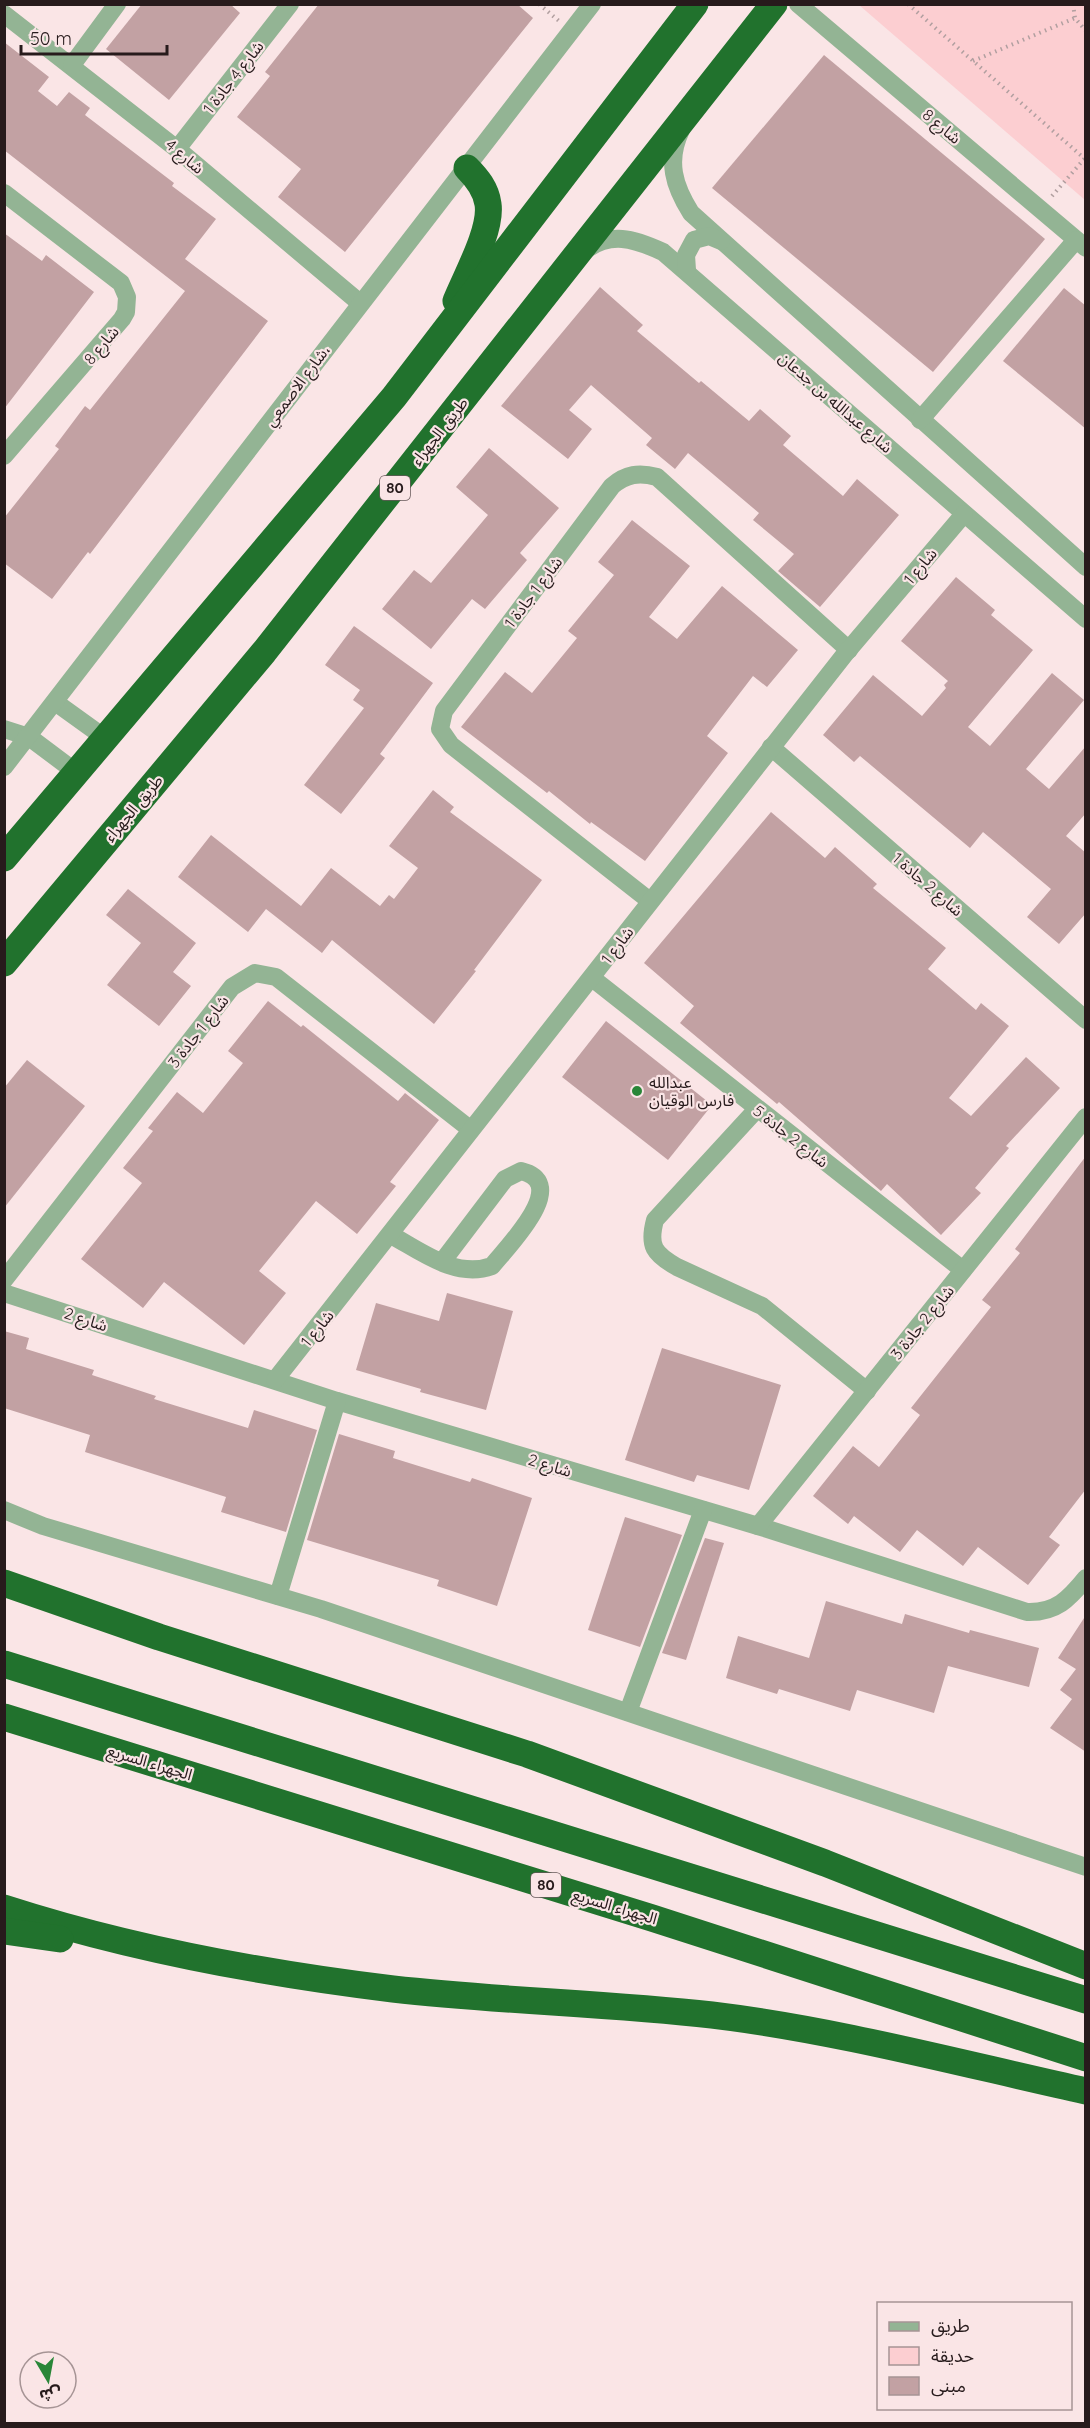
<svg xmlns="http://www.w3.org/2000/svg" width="1090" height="2428" font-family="Quicksand,'Noto Sans Arabic',sans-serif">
<rect width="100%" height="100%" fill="#fae5e6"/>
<path fill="#fcced1" d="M 859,5 L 1085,5 L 1085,200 Z"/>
<g fill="#c2a1a3">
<path d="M 142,4 L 230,4 L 240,13 L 169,100 L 106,49 Z"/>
<path d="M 319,4 L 517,4 L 533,18 L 345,252 L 278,197 L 301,169 L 237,117 L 270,76 L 265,72 Z"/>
<path d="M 4,42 L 49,77 L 38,91 L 57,106 L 69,92 L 90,108 L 85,115 L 174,183 L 172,186 L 216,219 L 185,259 L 268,321 L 90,554 L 88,552 L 52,599 L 4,563 L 4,518 L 59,449 L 55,446 L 85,406 L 90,410 L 185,291 L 4,150 Z"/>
<path d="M 824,55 L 1045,239 L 933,372 L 712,188 Z"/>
<path d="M 4,233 L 42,261 L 46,255 L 94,292 L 4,409 Z"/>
<path d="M 600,287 L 643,325 L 637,331 L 699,383 L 701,381 L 749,421 L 760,409 L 791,436 L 783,445 L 843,496 L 857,479 L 899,515 L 820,607 L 778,571 L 794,554 L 753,520 L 759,513 L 688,453 L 675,469 L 646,445 L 652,438 L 591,385 L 569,410 L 592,429 L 568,459 L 501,406 Z"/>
<path d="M 1064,288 L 1086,306 L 1086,429 L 1003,361 Z"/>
<path d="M 489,448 L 559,508 L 520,553 L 527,560 L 485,609 L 472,599 L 431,649 L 382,609 L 414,570 L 431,583 L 488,515 L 456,487 Z"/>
<path d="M 632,520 L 690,566 L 649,617 L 677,639 L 722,586 L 798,650 L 767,687 L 753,676 L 707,736 L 728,753 L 645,861 L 591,822 L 590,824 L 549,791 L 547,793 L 461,727 L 505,672 L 532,693 L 577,638 L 568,631 L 614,575 L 598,562 Z"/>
<path d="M 956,577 L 995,610 L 991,615 L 1033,650 L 968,727 L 990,746 L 1052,673 L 1084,700 L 1026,769 L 1049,789 L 1086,746 L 1086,813 L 1066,836 L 1086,853 L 1086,913 L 1059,944 L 1027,917 L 1051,889 L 983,832 L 970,848 L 860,756 L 854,762 L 823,735 L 873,675 L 922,716 L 946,688 L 944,685 L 948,681 L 901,641 Z"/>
<path d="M 354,626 L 433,683 L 380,754 L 385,758 L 341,814 L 304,785 L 364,708 L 353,700 L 360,690 L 325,665 Z"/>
<path d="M 433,790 L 454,807 L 450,812 L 542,880 L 474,970 L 476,971 L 434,1024 L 332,940 L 322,953 L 266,909 L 248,932 L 178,877 L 211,835 L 301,906 L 331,868 L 380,906 L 389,895 L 394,899 L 418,868 L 389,846 Z"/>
<path d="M 771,812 L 825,858 L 835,847 L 877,884 L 873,888 L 946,948 L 928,969 L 976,1010 L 981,1003 L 1009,1026 L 949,1098 L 971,1116 L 1026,1057 L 1060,1088 L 1006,1146 L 1009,1148 L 975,1188 L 981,1193 L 941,1235 L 887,1184 L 881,1191 L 779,1102 L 777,1104 L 680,1023 L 694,1006 L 644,963 Z"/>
<path d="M 128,889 L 196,943 L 173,972 L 191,986 L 159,1026 L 107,985 L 141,943 L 106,915 Z"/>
<path d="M 268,1001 L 301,1027 L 303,1025 L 398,1101 L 405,1093 L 439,1120 L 390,1182 L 396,1186 L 357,1234 L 316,1201 L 259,1271 L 286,1293 L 244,1345 L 164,1282 L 143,1308 L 81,1259 L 142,1183 L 123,1168 L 153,1131 L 148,1128 L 177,1092 L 203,1113 L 243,1063 L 228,1051 Z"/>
<path d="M 606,1021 L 712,1105 L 668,1160 L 562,1077 Z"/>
<path d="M 27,1060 L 85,1106 L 4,1208 L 4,1088 Z"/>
<path d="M 1086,1156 L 1086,1489 L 1049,1537 L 1060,1545 L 1028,1585 L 978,1547 L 963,1566 L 917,1530 L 900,1552 L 854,1516 L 848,1524 L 813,1496 L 853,1446 L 879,1467 L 920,1415 L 911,1408 L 991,1307 L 982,1300 L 1020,1253 L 1015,1249 Z"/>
<path d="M 447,1293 L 513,1311 L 486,1410 L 420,1392 L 421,1389 L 356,1370 L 376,1303 L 439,1321 Z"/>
<path d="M 4,1331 L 29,1338 L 26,1349 L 94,1370 L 92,1375 L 156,1396 L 154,1399 L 248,1428 L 254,1410 L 317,1430 L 286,1532 L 221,1512 L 226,1497 L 85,1452 L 90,1435 L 4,1408 Z"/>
<path d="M 662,1348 L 781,1385 L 749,1490 L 697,1475 L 694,1482 L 625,1460 Z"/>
<path d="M 339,1434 L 395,1451 L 393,1458 L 470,1482 L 472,1478 L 532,1498 L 497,1606 L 437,1586 L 439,1580 L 307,1540 Z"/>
<path d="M 625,1517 L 682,1535 L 640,1647 L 588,1630 Z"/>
<path d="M 705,1538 L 724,1543 L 686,1660 L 662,1653 Z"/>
<path d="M 826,1601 L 902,1624 L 905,1614 L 969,1633 L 970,1630 L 1039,1648 L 1029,1687 L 948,1666 L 934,1713 L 857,1690 L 850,1711 L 779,1689 L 777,1694 L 726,1678 L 738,1636 L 809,1658 Z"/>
<path d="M 1086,1615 L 1086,1752 L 1050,1728 L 1072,1699 L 1060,1690 L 1076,1669 L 1058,1658 Z"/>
</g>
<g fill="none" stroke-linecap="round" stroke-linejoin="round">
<g stroke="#b19fa0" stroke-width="4" stroke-dasharray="1.5 4.5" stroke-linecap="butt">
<path d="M 539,4 L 559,21"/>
<path d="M 908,4 L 1085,159"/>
<path d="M 1073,4 L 1075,18 L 1086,31"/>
<path d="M 973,61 L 1075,18"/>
<path d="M 1052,196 L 1085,158"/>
<path d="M 4,485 L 4,506"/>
</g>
<g stroke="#93b494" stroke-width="18">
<path d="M 798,4 L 1086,248"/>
<path d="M 4,14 L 177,149 L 360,303"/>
<path d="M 72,65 L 117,4"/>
<path d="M 681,130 C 666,161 674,186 691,213 L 1086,567"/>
<path d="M 177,149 L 290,4"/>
<path d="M 4,193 L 121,283 L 127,297 L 126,312 L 122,319 L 4,456"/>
<path d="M 582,253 C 609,230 635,239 663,252 L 1086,619"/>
<path d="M 687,270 L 686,255 L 694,240 L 709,236 L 721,241"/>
<path d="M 920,420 L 1076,240"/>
<path d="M 55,702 L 105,738"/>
<path d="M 4,729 L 29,737 L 77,773"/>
<path d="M 771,747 L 1086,1020"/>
<path d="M 4,767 L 592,4"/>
<path d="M 650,901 L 451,745 L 440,729 L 444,711 L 612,486 C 626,474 639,472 657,477 L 849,650"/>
<path d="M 592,978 L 963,1270"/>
<path d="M 757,1109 L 655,1220 C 648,1246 654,1254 677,1267 L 762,1306 L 867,1391"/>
<path d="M 391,1235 C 422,1252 456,1279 492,1266 C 507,1247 572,1183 521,1171 L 505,1179 L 442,1262"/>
<path d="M 4,1280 L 232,987 L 255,973 L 276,977 L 470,1129"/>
<path d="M 4,1293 L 337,1401 L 758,1526 L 1027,1612 C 1056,1613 1069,1599 1086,1578"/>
<path d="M 275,1380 L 845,654 L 964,514"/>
<path d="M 4,1510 L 43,1526 L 321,1609 L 1086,1867"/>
<path d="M 758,1526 L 1086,1117"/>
<path d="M 278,1596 L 337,1401"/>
<path d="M 628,1712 L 703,1510"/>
</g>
<g stroke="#21722d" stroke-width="27">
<path d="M 456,301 C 466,276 492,230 488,204 C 486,189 477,178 467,168"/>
<path d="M 4,858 L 394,397 L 695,4"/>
<path d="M 4,963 L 264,652 L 774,4"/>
<path d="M 4,1583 L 159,1637 L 527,1754 L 825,1863 L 1086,1966"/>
<path d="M 4,1664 L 1086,2000"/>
<path d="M 4,1717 L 652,1918 L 1086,2058"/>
<path d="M 4,1908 C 131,1949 261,1973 393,1989 C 499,2001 606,2003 712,2015 C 837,2030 963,2064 1086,2091"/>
<path d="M 4,1931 L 60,1939"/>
</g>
</g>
<circle fill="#298638" stroke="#fae5e6" stroke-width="2" cx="637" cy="1091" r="6"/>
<g text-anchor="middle" stroke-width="4.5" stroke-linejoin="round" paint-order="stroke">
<g fill="#fae5e6" stroke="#665859" stroke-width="1.5">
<rect x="380" y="476" width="30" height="24" rx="4.5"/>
<rect x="531" y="1873" width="30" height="24" rx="4.5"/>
</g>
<g font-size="15" font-weight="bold" fill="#271b1c">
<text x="395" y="493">80</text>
<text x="546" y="1890">80</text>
</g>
<g font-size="16" fill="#271b1c" stroke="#fae5e6">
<text transform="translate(233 77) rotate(-52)" y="6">شارع 4 جادة 1</text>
<text transform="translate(942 126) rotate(40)" y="6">شارع 8</text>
<text transform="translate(185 156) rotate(40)" y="6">شارع 4</text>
<text transform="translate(101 345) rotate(-50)" y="6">شارع 8</text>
<text transform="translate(297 385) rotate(-53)" y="6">شارع الاصمعي،</text>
<text transform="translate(836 402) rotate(41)" y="6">شارع عبدالله بن جدعان</text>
<text transform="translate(439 431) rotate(-52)" y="6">طريق الجهراء</text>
<text transform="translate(920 566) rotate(-50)" y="6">شارع 1</text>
<text transform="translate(533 592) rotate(-53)" y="6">شارع 1 جادة 1</text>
<text transform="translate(133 808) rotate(-50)" y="6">طريق الجهراء</text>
<text transform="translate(928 884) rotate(41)" y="6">شارع 2 جادة 1</text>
<text transform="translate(617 945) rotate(-53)" y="6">شارع 1</text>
<text transform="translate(198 1031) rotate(-52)" y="6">شارع 1 جادة 3</text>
<text transform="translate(791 1136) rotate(38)" y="6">شارع 2 جادة 5</text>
<text transform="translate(86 1319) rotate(18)" y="6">شارع 2</text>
<text transform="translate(922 1322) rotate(-51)" y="6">شارع 2 جادة 3</text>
<text transform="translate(317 1328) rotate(-51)" y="6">شارع 1</text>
<text transform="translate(550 1465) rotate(17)" y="6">شارع 2</text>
<text transform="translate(150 1762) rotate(17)" y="6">الجهراء السريع</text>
<text transform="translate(615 1906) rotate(17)" y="6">الجهراء السريع</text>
</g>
<g font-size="16" fill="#271b1c" stroke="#fae5e6" text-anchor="start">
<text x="649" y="1088">عبدالله<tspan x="649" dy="18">فارس الوقيان</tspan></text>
</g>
</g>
<rect width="1090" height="2428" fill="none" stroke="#271b1c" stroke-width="12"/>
<rect x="877" y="2302" width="195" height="108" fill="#fae5e6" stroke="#a69495" stroke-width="1.5"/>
<rect x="889" y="2322" width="30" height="9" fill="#93b494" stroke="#a69495" stroke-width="1.5"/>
<text x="931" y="2332" font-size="18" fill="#271b1c">طريق</text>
<rect x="889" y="2347" width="30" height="18" fill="#fcced1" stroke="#a69495" stroke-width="1.5"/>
<text x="931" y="2362" font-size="18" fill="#271b1c">حديقة</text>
<rect x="889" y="2377" width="30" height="18" fill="#c2a1a3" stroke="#a69495" stroke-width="1.5"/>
<text x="931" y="2392" font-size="18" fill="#271b1c">مبنى</text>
<g transform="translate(48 2380) rotate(170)"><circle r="28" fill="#fae5e6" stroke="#a69495" stroke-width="1.5"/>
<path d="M0-4.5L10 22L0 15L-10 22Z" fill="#298638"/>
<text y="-9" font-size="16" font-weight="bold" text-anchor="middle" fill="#271b1c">ش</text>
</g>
<path d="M21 45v9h146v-9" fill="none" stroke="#271b1c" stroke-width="3"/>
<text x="30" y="45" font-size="18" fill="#271b1c" stroke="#fae5e6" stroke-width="4.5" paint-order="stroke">50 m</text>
</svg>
